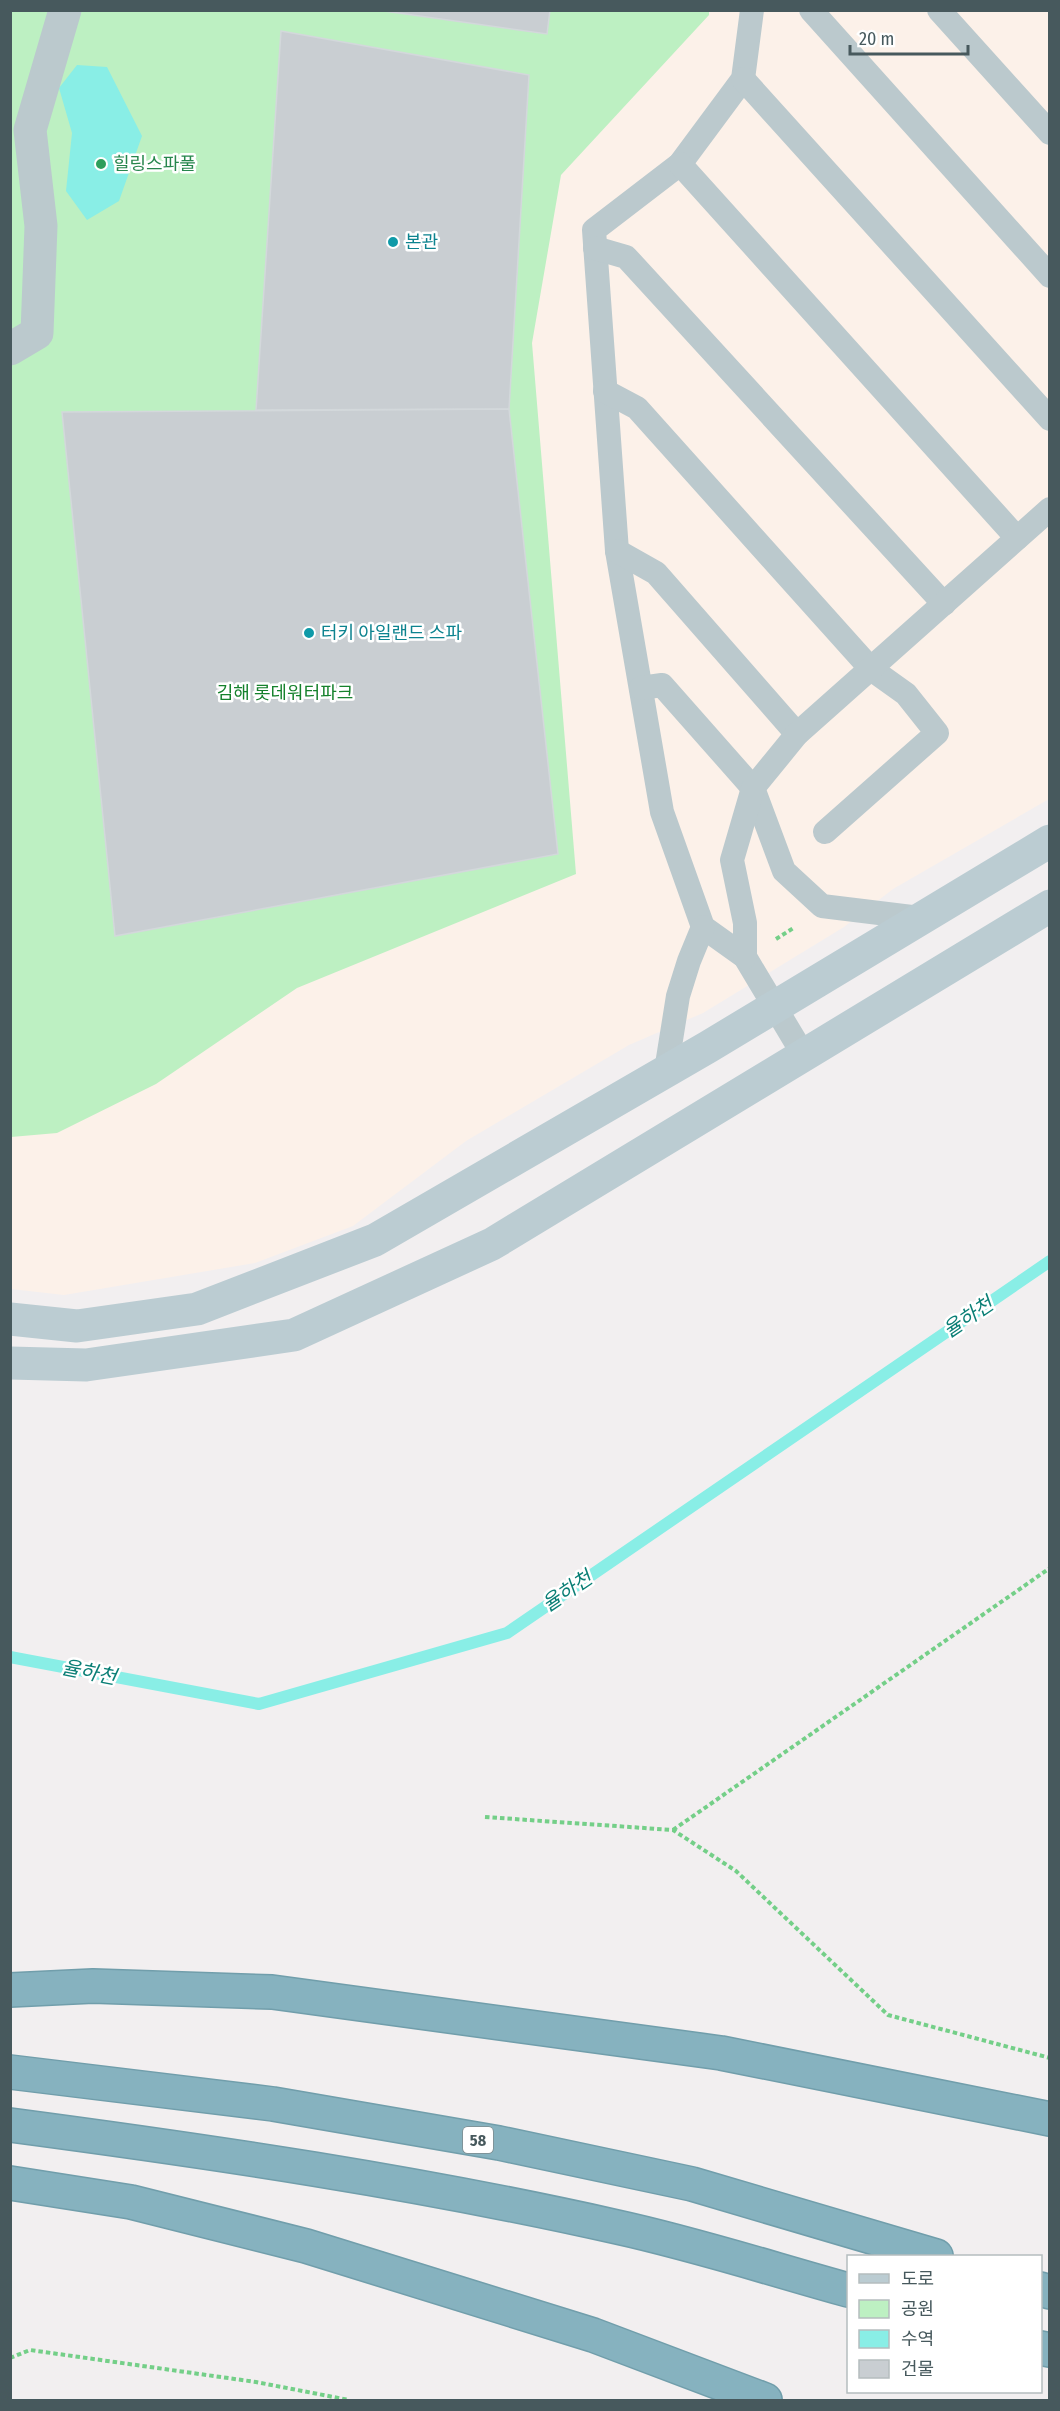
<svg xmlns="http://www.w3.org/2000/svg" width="1060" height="2411" font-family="'Fira Sans Condensed','Noto Sans KR',sans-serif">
<rect width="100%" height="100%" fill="#f2eff0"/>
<path fill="#fcf1e9" d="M 11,11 L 1049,11 L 1049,799 L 893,889 L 844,927 L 703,1013 L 629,1045 L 466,1141 L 353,1226 L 255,1263 L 64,1295 L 11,1289 Z"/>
<path fill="#bdf0c2" d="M 11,11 L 709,11 L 709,15 L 561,175 L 532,343 L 576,874 L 297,988 L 156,1084 L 57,1133 L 11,1137 Z"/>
<path fill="#89eee6" d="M 77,65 L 107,67 L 142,136 L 119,201 L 87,220 L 66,191 L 72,133 L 59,88 Z"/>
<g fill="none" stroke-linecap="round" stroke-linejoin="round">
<path stroke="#89eee6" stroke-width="12" d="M 10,1657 L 259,1704 L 507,1633 L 1050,1261"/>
</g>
<g fill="#c9ced2" stroke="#d3d8db" stroke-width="1.5">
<path d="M 377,10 L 550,10 L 547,34 Z"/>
<path d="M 281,31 L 529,75 L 509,409 L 256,410 Z"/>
<path d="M 509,409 L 558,854 L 115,936 L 62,412 Z"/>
</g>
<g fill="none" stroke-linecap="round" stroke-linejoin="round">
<defs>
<g id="highway">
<path d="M 10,1990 L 93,1986 L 272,1992 L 721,2053 L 1050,2119"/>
<path d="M 10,2072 L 273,2104 L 499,2143 L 692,2184 L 936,2256"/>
<path d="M 10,2125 C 214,2152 417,2182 617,2227 C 695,2244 772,2269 848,2290"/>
<path d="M 10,2183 L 131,2202 L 306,2246 L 593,2335 L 765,2400"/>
<path d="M 1040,2289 L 1050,2292"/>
<path d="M 1040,2348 L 1050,2350"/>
</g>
</defs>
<use href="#highway" stroke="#719eab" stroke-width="36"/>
<g stroke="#74cf88" stroke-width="4" stroke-dasharray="4.5 3" stroke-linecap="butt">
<path d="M 776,939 L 795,927"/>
<path d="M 485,1817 L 673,1830 L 736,1871 L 888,2015 L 1050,2058"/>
<path d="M 673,1830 L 1050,1568"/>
<path d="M 10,2358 L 30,2350 L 256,2382 L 349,2400"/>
</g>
<g stroke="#bbc9cd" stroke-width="24">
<path d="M 752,10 L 743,79 L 680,164 L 594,230 L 617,551 L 662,812 L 703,927 L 745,957 L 803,1054"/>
<path d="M 811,10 L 1050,276"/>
<path d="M 939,10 L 1050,133"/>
<path d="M 743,79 L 1050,419"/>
<path d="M 680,164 L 1017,538"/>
<path d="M 595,248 L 626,257 L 944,604"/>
<path d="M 605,391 L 637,408 L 871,669 L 906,694 L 937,733 L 825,832"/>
<path d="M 617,551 L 656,573 L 797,734"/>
<path d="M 641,688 L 662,685 L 753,788 L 784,871 L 822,906 L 920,918"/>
<path d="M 745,957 L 745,923 L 732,860 L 753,788 L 797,734 L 1050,509"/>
<path d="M 666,1071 L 678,996 L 689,961 L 703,927"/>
</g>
<path stroke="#bbc9cd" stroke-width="33" d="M 10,349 L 37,333 L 41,226 L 30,130 L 65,10"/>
<g stroke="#bbccd2" stroke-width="33">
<path d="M 10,1319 L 77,1326 L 197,1309 L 375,1240 L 708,1047 L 1050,841"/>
<path d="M 10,1363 L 86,1365 L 294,1335 L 492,1244 L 1050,906"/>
</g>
<use href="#highway" stroke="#86b2bf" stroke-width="33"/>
</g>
<circle fill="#2e9e5b" stroke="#fff" stroke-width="2" cx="101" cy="164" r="6"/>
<g fill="#0f9aa8" stroke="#fff" stroke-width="2">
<circle cx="393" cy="242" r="6"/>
<circle cx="309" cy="633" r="6"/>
</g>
<g text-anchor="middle" stroke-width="5" stroke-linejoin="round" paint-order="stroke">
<rect fill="#fff" stroke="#7e8b8e" stroke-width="1.5" x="463" y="2127" width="30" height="26" rx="4.5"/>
<g font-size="16" font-weight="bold" fill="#47595d">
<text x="478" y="2146">58</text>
</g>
<g font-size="18" fill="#27864d" stroke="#fff" text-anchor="start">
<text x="113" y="170">힐링스파풀</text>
</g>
<g font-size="18" fill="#0d838f" stroke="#fff" text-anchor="start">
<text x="405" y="248">본관</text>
<text x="321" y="639">터키 아일랜드 스파</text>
</g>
<g font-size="18" fill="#15812c" stroke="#fff">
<text x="285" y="699">김해 롯데워터파크</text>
</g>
<g font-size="20" font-style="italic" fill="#0b7f76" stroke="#fff">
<text transform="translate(968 1317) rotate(-34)" y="7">율하천</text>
<text transform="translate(567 1591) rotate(-34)" y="7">율하천</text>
<text transform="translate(89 1672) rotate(11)" y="7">율하천</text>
</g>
</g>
<rect width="1060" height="2411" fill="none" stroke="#47595d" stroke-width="24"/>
<rect x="847" y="2255" width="195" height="138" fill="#ffffff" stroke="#b5bdbe" stroke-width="1.5"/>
<rect x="859" y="2274" width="30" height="9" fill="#bbccd2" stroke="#b5bdbe" stroke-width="1.5"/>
<text x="901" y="2285" font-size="18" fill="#47595d">도로</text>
<rect x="859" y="2300" width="30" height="18" fill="#bdf0c2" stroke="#b5bdbe" stroke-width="1.5"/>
<text x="901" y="2315" font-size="18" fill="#47595d">공원</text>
<rect x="859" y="2330" width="30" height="18" fill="#89eee6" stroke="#b5bdbe" stroke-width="1.5"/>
<text x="901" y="2345" font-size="18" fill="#47595d">수역</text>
<rect x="859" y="2360" width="30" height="18" fill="#c9ced2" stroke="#b5bdbe" stroke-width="1.5"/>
<text x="901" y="2375" font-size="18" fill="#47595d">건물</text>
<path d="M850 45v9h118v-9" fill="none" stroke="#47595d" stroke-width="3"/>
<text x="859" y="45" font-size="18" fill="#47595d" stroke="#ffffff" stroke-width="4.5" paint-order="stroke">20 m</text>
</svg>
